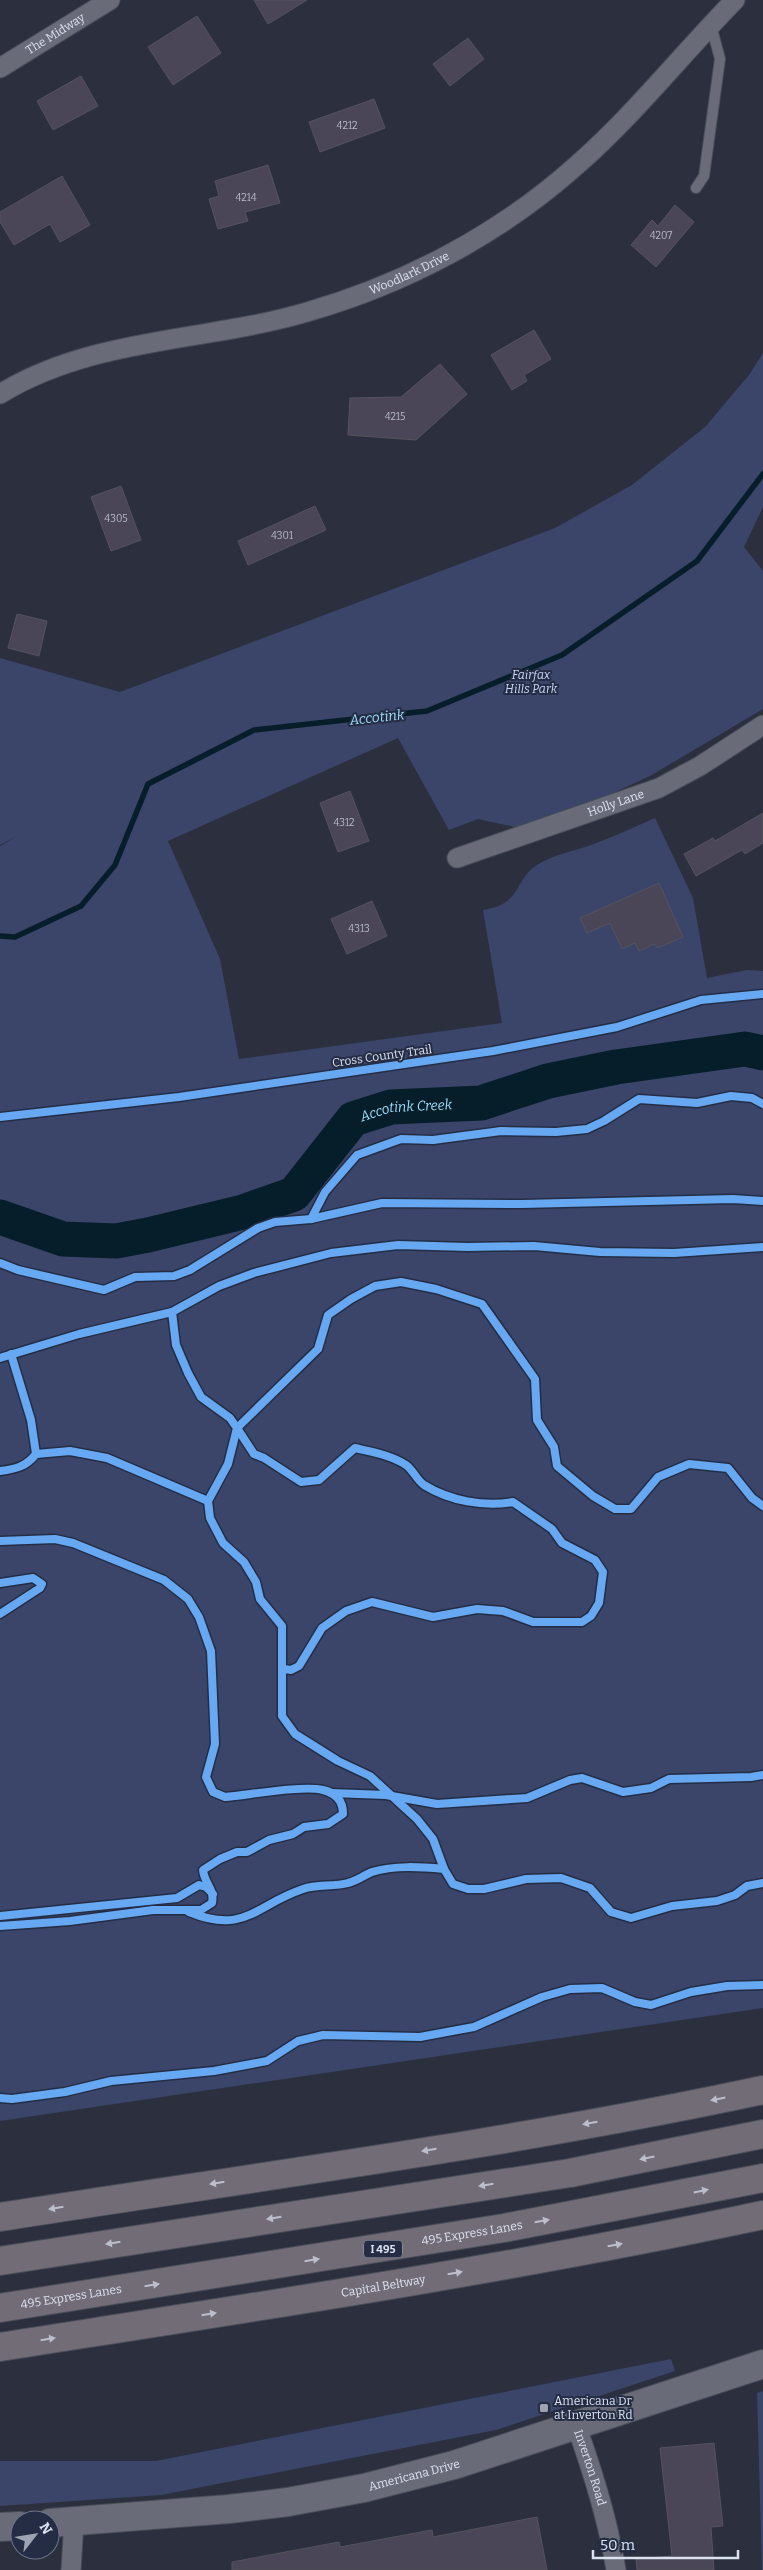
<svg xmlns="http://www.w3.org/2000/svg" width="763" height="2570" font-family="Bitter,serif">
<rect width="100%" height="100%" fill="#2c303e"/>
<g fill="#3a4569">
<path d="M 763,353 L 763,507 L 744,547 L 763,571 L 763,709 L 650,776 L 583,807 L 519,828 L 478,819 L 449,830 L 398,738 L 168,841 L 220,959 L 239,1059 L 502,1023 L 483,910 C 523,904 514,879 537,865 C 552,855 574,851 591,845 C 613,837 634,827 655,818 L 693,898 L 707,978 L 747,970 L 763,971 L 763,2008 L 0,2121 L 0,846 L 17,836 L 0,845 L 0,658 L 120,692 L 555,528 L 632,485 L 705,427 L 749,375 Z"/>
<path d="M 671,2359 L 675,2371 L 496,2430 L 161,2495 L 0,2506 L 0,2461 L 156,2461 Z"/>
<path d="M 763,2391 L 763,2570 L 762,2570 L 757,2393 Z"/>
</g>
<g fill="none" stroke-linecap="round" stroke-linejoin="round">
<path stroke="#061e2a" stroke-width="5.5" d="M 0,936 L 15,937 L 81,906 L 115,865 L 148,784 L 254,730 L 427,711 L 562,655 L 697,561 L 763,474"/>
<path stroke="#061e2a" stroke-width="35" id="s1" d="M 0,1217 L 63,1239 L 116,1241 L 148,1235 L 243,1212 L 294,1194 L 353,1119 L 391,1107 L 481,1103 L 548,1081 L 616,1067 L 745,1049 L 763,1053"/>
</g>
<g fill="#4a4657" stroke="#54535e">
<path d="M 254,0 L 307,0 L 268,24 Z"/>
<path d="M 197,16 L 221,53 L 173,85 L 148,47 Z"/>
<path d="M 468,38 L 484,59 L 450,86 L 433,64 Z"/>
<path d="M 81,76 L 98,106 L 53,130 L 37,101 Z"/>
<path d="M 374,99 L 385,128 L 320,152 L 309,122 Z"/>
<path d="M 268,165 L 280,203 L 245,212 L 248,221 L 218,229 L 209,199 L 219,196 L 215,181 Z"/>
<path d="M 62,176 L 90,225 L 60,242 L 50,224 L 14,245 L 0,222 L 0,212 Z"/>
<path d="M 675,205 L 694,222 L 656,267 L 631,245 L 652,220 L 658,226 Z"/>
<path d="M 534,330 L 551,359 L 524,375 L 527,381 L 512,390 L 491,355 Z"/>
<path d="M 440,364 L 467,394 L 416,440 L 348,435 L 350,398 L 401,397 Z"/>
<path d="M 121,486 L 141,540 L 111,551 L 91,497 Z"/>
<path d="M 315,506 L 326,530 L 248,565 L 238,541 Z"/>
<path d="M 17,614 L 47,621 L 39,656 L 8,648 Z"/>
<path d="M 350,791 L 369,841 L 338,852 L 320,803 Z"/>
<path d="M 763,813 L 763,843 L 745,854 L 742,850 L 696,876 L 684,854 L 713,838 L 715,841 Z"/>
<path d="M 659,883 L 683,937 L 658,948 L 654,944 L 639,951 L 635,943 L 622,949 L 610,923 L 587,933 L 580,918 Z"/>
<path d="M 372,901 L 387,936 L 347,954 L 331,919 Z"/>
<path d="M 714,2443 L 723,2526 L 711,2527 L 714,2570 L 637,2570 L 636,2559 L 672,2556 L 660,2448 Z"/>
<path d="M 537,2517 L 547,2570 L 232,2570 L 232,2562 L 339,2542 L 340,2547 L 432,2530 L 433,2537 Z"/>
</g>
<g fill="none" stroke-linecap="round" stroke-linejoin="round">
<defs>
<path id="lane" d="M 696,188 L 704,176 L 720,59 L 711,25"/>
<g id="street">
<path id="s2" d="M 0,68 L 110,0"/>
<path id="s3" d="M 0,394 C 93,337 206,342 307,312 C 405,284 500,234 577,165 C 634,115 682,54 735,0"/>
<path id="s4" d="M 457,858 L 659,788 L 700,766 L 763,725"/>
<path id="s5" d="M 576,2425 C 593,2472 608,2520 616,2570"/>
<path d="M 71,2570 L 74,2521"/>
</g>
<g id="secondary">
<path id="s6" d="M 50,2523 L 229,2509 L 288,2502 L 364,2488 L 454,2465 L 763,2364"/>
<path d="M 0,2527 L 20,2526"/>
</g>
<g id="highway">
<path d="M 0,2217 C 254,2177 511,2144 763,2090"/>
<path d="M 0,2261 L 570,2173 L 763,2134"/>
<path id="s7" d="M 0,2308 L 504,2228 L 763,2178"/>
<path id="s8" d="M 0,2347 C 255,2307 511,2269 763,2215"/>
</g>
</defs>
<use href="#lane" stroke="#494e5a" stroke-width="12"/>
<use href="#street" stroke="#494e5a" stroke-width="21"/>
<use href="#secondary" stroke="#494e5a" stroke-width="30"/>
<use href="#highway" stroke="#494e5a" stroke-width="30"/>
<use href="#lane" stroke="#696c78" stroke-width="10"/>
<use href="#street" stroke="#696c78" stroke-width="19"/>
<use href="#secondary" stroke="#696c78" stroke-width="28"/>
<use href="#highway" stroke="#726c76" stroke-width="28"/>
<defs>
<g id="cycleway">
<path d="M 0,1117 L 179,1097 L 493,1051 L 617,1027 L 701,1000 L 763,994"/>
<path d="M 311,1219 L 325,1192 L 357,1155 L 401,1139 L 433,1140 L 501,1131 L 556,1132 L 587,1129 L 604,1121 L 639,1099 L 697,1103 L 731,1096 L 752,1098 L 763,1104"/>
<path d="M 0,1263 L 18,1270 L 104,1290 L 135,1277 L 174,1276 L 190,1270 L 258,1228 L 275,1222 L 311,1219 L 382,1203 L 522,1204 L 733,1199 L 763,1201"/>
<path d="M 172,1312 L 176,1345 L 188,1373 L 201,1397 L 230,1418 L 237,1428 L 228,1464 L 208,1501 L 210,1518 L 223,1543 L 244,1562 L 256,1582 L 260,1599 L 282,1626 L 282,1716 L 295,1734 L 338,1761 L 370,1776 L 417,1819 L 433,1839 L 444,1869 L 453,1884 L 468,1889 L 484,1889 L 526,1879 L 561,1878 L 590,1888 L 611,1912 L 631,1918 L 672,1906 L 717,1901 L 735,1895 L 747,1886 L 763,1883"/>
<path d="M 11,1354 L 31,1420 L 36,1454"/>
<path d="M 0,1358 L 79,1334 L 172,1312 L 219,1286 L 254,1273 L 331,1253 L 398,1245 L 467,1247 L 534,1246 L 600,1252 L 674,1253 L 763,1247"/>
<path d="M 0,1471 C 15,1469 26,1467 36,1454 L 70,1451 L 107,1458 L 208,1501"/>
<path d="M 0,1541 L 55,1539 L 73,1543 L 164,1580 L 188,1599 L 199,1617 L 211,1651 L 215,1744 L 206,1777 L 213,1792 L 225,1797 C 249,1795 303,1785 323,1790 C 336,1793 343,1801 343,1814 L 328,1824 L 304,1827 L 293,1834 L 269,1840 L 247,1852 L 237,1852 L 220,1859 L 203,1870 C 204,1883 215,1889 212,1903 L 201,1910 L 153,1910 L 70,1921 L 0,1926"/>
<path d="M 0,1583 L 33,1578 L 42,1584 L 40,1588 L 0,1614"/>
<path d="M 284,1669 L 291,1670 L 299,1666 L 322,1628 L 346,1611 L 372,1602 L 433,1617 L 477,1609 L 503,1611 L 533,1622 L 582,1622 L 591,1616 L 599,1603 L 603,1572 L 595,1560 L 562,1543 L 552,1529 L 513,1502 C 484,1507 450,1501 424,1485 C 417,1480 413,1470 406,1465 C 391,1455 372,1452 355,1448 L 319,1480 L 301,1482 L 264,1458 L 254,1454 L 237,1428 L 318,1349 L 328,1315 L 351,1299 L 375,1286 L 401,1282 L 436,1289 L 482,1304 L 535,1379 L 537,1420 L 554,1447 L 557,1466 L 593,1496 L 615,1509 L 631,1509 L 658,1477 L 689,1464 L 728,1468 L 752,1498 L 763,1506"/>
<path d="M 331,1793 L 386,1795 L 437,1804 L 527,1798 L 570,1780 L 582,1778 L 623,1792 L 651,1788 L 669,1779 L 751,1777 L 763,1775"/>
<path d="M 189,1912 C 245,1935 255,1905 303,1889 C 317,1884 333,1887 348,1883 C 357,1881 364,1875 372,1872 C 394,1865 422,1867 444,1869"/>
<path d="M 0,1916 L 177,1898 L 199,1885 L 206,1887 L 213,1894"/>
<path d="M 0,2098 L 12,2099 L 65,2092 L 111,2081 L 214,2071 L 267,2061 L 298,2041 L 323,2035 L 420,2037 L 474,2027 L 542,1997 L 570,1989 L 602,1988 L 635,2002 L 651,2005 L 691,1992 L 727,1986 L 763,1985"/>
</g>
</defs>
<use href="#cycleway" stroke="#252d45" stroke-width="11"/>
<use href="#cycleway" stroke="#66a8f1" stroke-width="8"/>
</g>
<defs><path id="oneway-solid" d="M-6-.8H1V-3.2L6.5 0L1 3.2V.8H-6Z" transform="scale(1.25)"/></defs>
<g fill="#bcbecc">
<use href="#oneway-solid" transform="translate(718 2099) rotate(169)"/>
<use href="#oneway-solid" transform="translate(590 2123) rotate(170)"/>
<use href="#oneway-solid" transform="translate(429 2150) rotate(171)"/>
<use href="#oneway-solid" transform="translate(647 2158) rotate(169)"/>
<use href="#oneway-solid" transform="translate(217 2183) rotate(171)"/>
<use href="#oneway-solid" transform="translate(486 2185) rotate(171)"/>
<use href="#oneway-solid" transform="translate(701 2191) rotate(-12)"/>
<use href="#oneway-solid" transform="translate(56 2208) rotate(171)"/>
<use href="#oneway-solid" transform="translate(274 2218) rotate(171)"/>
<use href="#oneway-solid" transform="translate(542 2221) rotate(-10)"/>
<use href="#oneway-solid" transform="translate(113 2243) rotate(171)"/>
<use href="#oneway-solid" transform="translate(615 2245) rotate(-10)"/>
<use href="#oneway-solid" transform="translate(312 2260) rotate(-9)"/>
<use href="#oneway-solid" transform="translate(455 2273) rotate(-10)"/>
<use href="#oneway-solid" transform="translate(152 2285) rotate(-9)"/>
<use href="#oneway-solid" transform="translate(209 2314) rotate(-9)"/>
<use href="#oneway-solid" transform="translate(48 2339) rotate(-9)"/>
</g>
<rect fill="#9ea3b2" stroke="#252d45" stroke-width="2" x="539" y="2403" width="10" height="10" rx="2.5"/>
<g text-anchor="middle" stroke-width="4" stroke-linejoin="round" paint-order="stroke">
<g font-size="10" fill="#b7baca">
<text x="347" y="129">4212</text>
<text x="246" y="201">4214</text>
<text x="661" y="239">4207</text>
<text x="395" y="420">4215</text>
<text x="116" y="522">4305</text>
<text x="282" y="539">4301</text>
<text x="344" y="826">4312</text>
<text x="359" y="932">4313</text>
</g>
<rect fill="#252d45" stroke="#a4abbd" stroke-width="1" x="364" y="2240.5" width="38" height="17" rx="4"/>
<g font-size="11" font-weight="bold" fill="#dbe1f1">
<text x="383" y="2253">I 495</text>
</g>
<g font-size="12" fill="#dbe1f1" stroke="#252d45">
<text dy="4" stroke="none"><textPath href="#s2" startOffset="65">The Midway</textPath></text>
<text dy="4" stroke="none"><textPath href="#s3" startOffset="429">Woodlark Drive</textPath></text>
<text dy="4" stroke="none"><textPath href="#s4" startOffset="168">Holly Lane</textPath></text>
<text transform="translate(382 1056) rotate(-8)" y="4">Cross County Trail</text>
<text dy="4" stroke="none"><textPath href="#s7" startOffset="478">495 Express Lanes</textPath></text>
<text dy="4" stroke="none"><textPath href="#s8" startOffset="388">Capital Beltway</textPath></text>
<text dy="4" stroke="none"><textPath href="#s7" startOffset="72">495 Express Lanes</textPath></text>
<text dy="4" stroke="none"><textPath href="#s5" startOffset="45">Inverton Road</textPath></text>
<text dy="4" stroke="none"><textPath href="#s6" startOffset="368">Americana Drive</textPath></text>
</g>
<g font-size="12" font-style="italic" fill="#c8d5f8" stroke="#252d45">
<text x="531" y="679">Fairfax<tspan x="531" dy="14">Hills Park</tspan></text>
</g>
<g font-size="12" fill="#dbe1f1" stroke="#252d45" text-anchor="start">
<text x="554" y="2405">Americana Dr<tspan x="554" dy="14">at Inverton Rd</tspan></text>
</g>
<g font-size="14" font-style="italic" fill="#9eddfc" stroke="#252d45">
<text transform="translate(377 717) rotate(-6)" y="5">Accotink</text>
<text dy="5" stroke="none"><textPath href="#s1" startOffset="454">Accotink Creek</textPath></text>
</g>
</g>
<g transform="translate(35 2535) rotate(59)"><circle r="24" fill="#252d45" stroke="#6e758a"/>
<path d="M0-4L9 19L0 12L-9 19Z" fill="#9ea3b2"/>
<text y="-8" font-size="14" font-weight="bold" text-anchor="middle" fill="#dbe1f1">N</text>
</g>
<path d="M593 2550v8h145v-8" fill="none" stroke="#dbe1f1" stroke-width="2.5"/>
<text x="600" y="2550" font-size="15" fill="#dbe1f1" stroke="#252d45" stroke-width="4" paint-order="stroke">50 m</text>
</svg>
